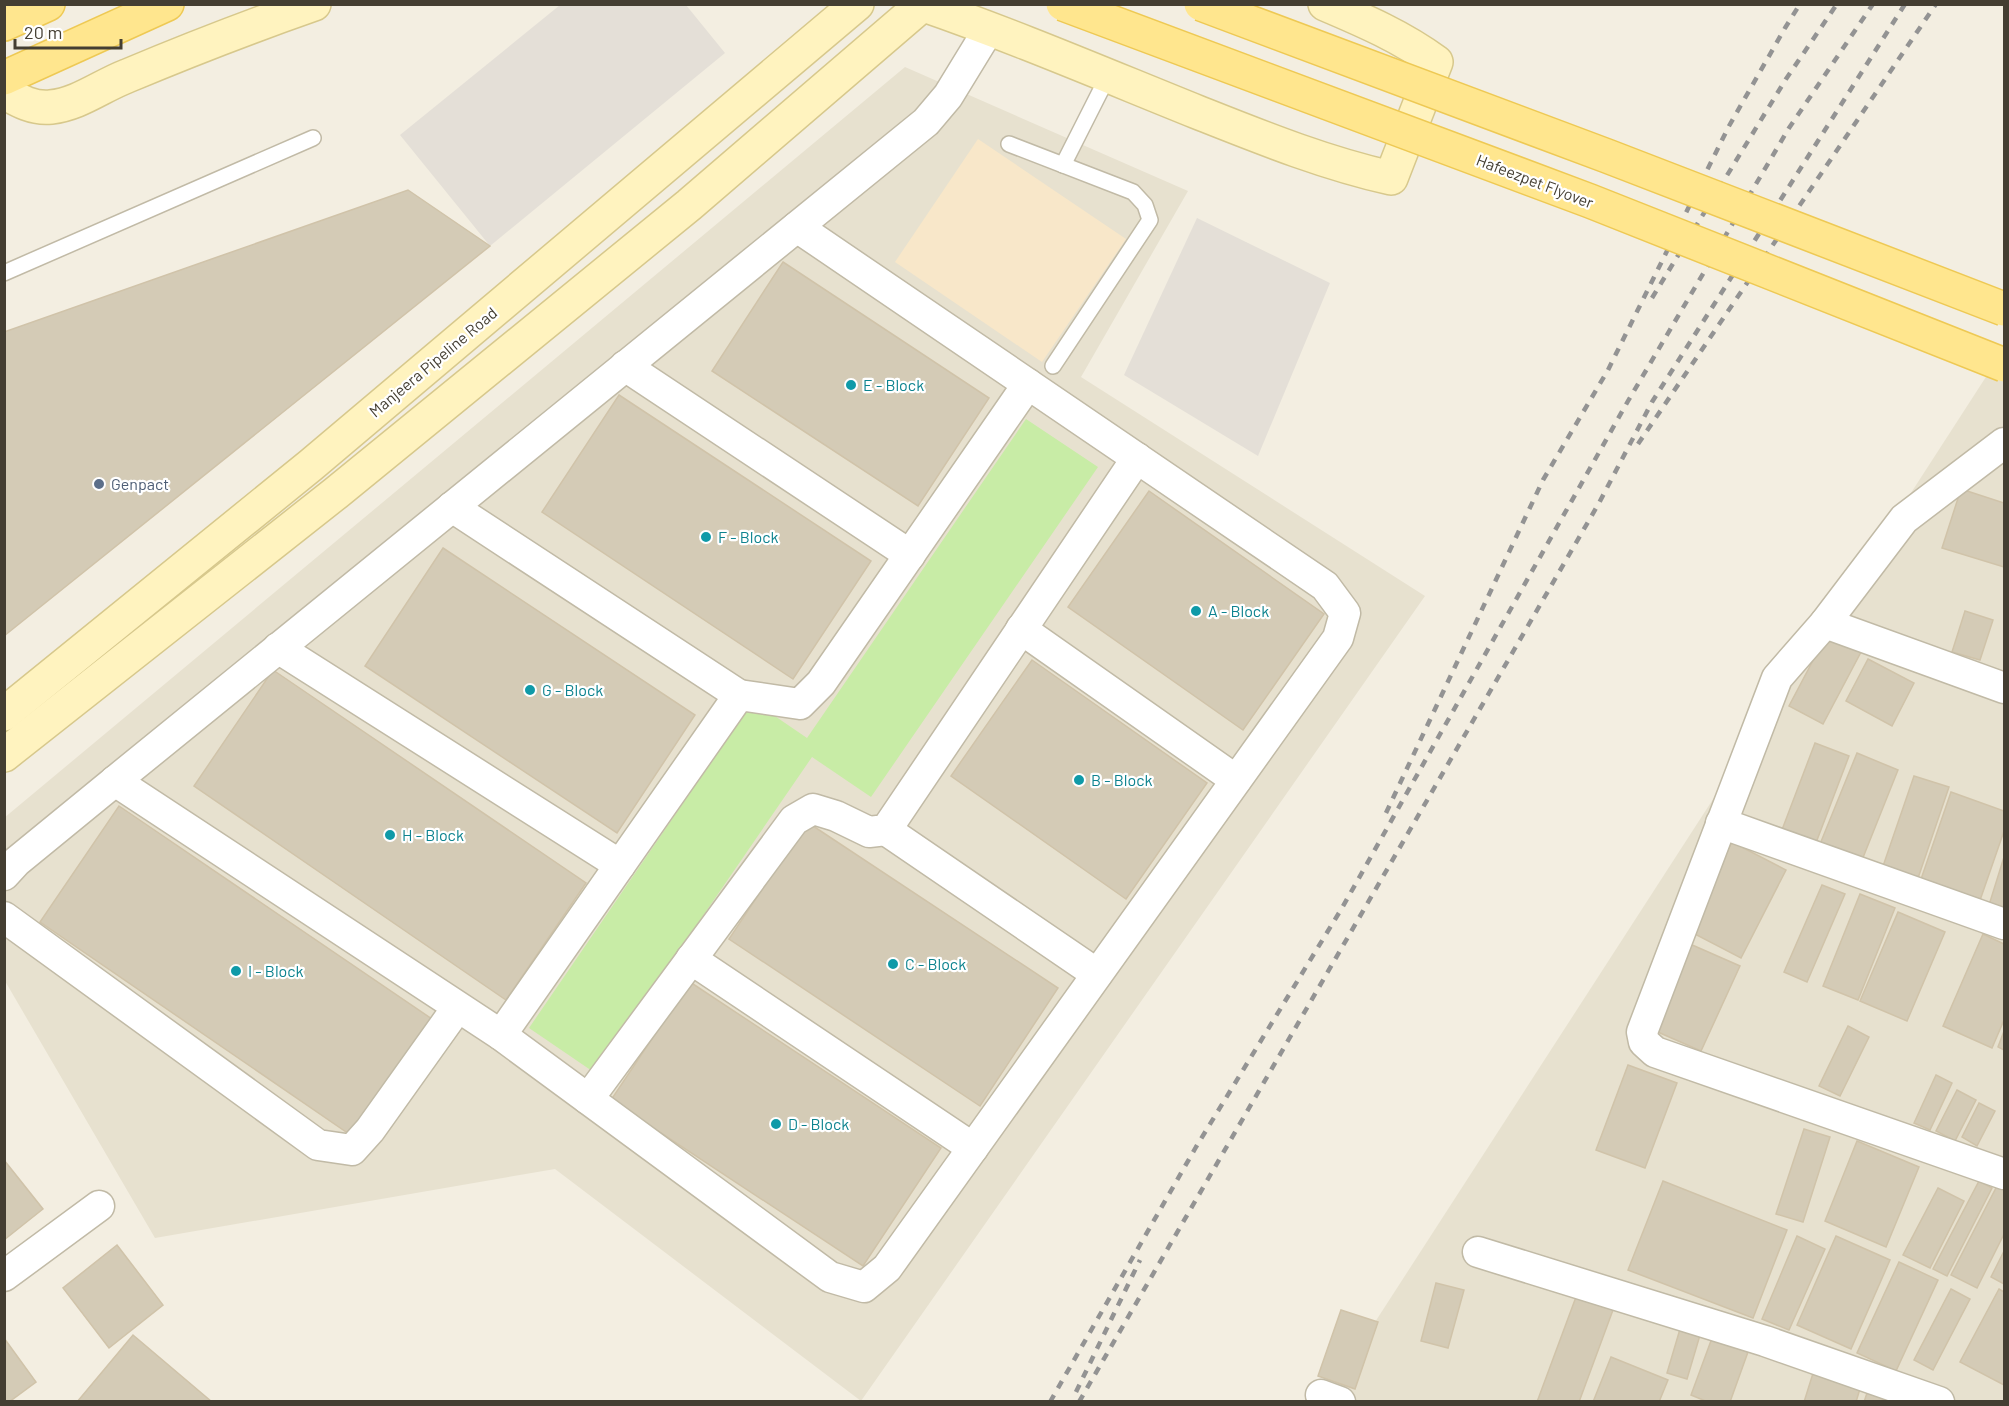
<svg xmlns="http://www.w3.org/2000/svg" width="2009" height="1406" font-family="Barlow,sans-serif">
<rect width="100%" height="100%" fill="#f3eee1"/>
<g fill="#e7e1cf">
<path d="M 905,67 L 1188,191 L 1081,377 L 1425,596 L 861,1401 L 555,1169 L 155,1238 L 5,981 L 4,818 Z"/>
<path d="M 2004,349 L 2004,1401 L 1324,1401 Z"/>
</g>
<path fill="#f8e7c9" d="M 978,139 L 1126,239 L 1042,362 L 895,262 Z"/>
<g fill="#e4dfd7">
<path d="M 560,5 L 686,5 L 725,53 L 490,246 L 400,135 Z"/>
<path d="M 1197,218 L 1330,283 L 1258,456 L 1124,375 Z"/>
</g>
<path fill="#c8eca6" d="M 1026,419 L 1098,467 L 871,797 L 812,757 L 595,1073 L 529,1028 L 753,701 L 807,738 Z"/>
<g fill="#d4cbb6" stroke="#d0c3a9" stroke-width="1.5">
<path d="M 408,190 L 490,246 L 4,636 L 4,332 Z"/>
<path d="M 783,262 L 989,398 L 918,506 L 712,371 Z"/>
<path d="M 619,395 L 871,561 L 793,679 L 542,512 Z"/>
<path d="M 1961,489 L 2004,503 L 2004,567 L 1942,548 Z"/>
<path d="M 1149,491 L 1324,614 L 1243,730 L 1068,607 Z"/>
<path d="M 443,548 L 695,715 L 617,833 L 365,666 Z"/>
<path d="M 1965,611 L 1993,620 L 1980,660 L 1952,652 Z"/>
<path d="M 1827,634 L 1861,652 L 1823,724 L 1789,706 Z"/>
<path d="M 1868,659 L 1914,683 L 1892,726 L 1846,701 Z"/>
<path d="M 1032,660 L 1207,783 L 1126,899 L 951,776 Z"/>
<path d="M 273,670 L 586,883 L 506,1000 L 194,786 Z"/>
<path d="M 1815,743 L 1849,756 L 1814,848 L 1780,835 Z"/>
<path d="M 1857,753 L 1898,770 L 1860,865 L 1818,849 Z"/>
<path d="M 1914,776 L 1949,787 L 1916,884 L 1881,872 Z"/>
<path d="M 1951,792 L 2004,811 L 2004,831 L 1978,906 L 1919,885 Z"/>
<path d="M 119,806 L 432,1019 L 352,1136 L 40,922 Z"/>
<path d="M 807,822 L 1058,988 L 980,1106 L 729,939 Z"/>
<path d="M 1732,842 L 1786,870 L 1741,958 L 1687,930 Z"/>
<path d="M 2004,857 L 2004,910 L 1989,905 Z"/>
<path d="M 1822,885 L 1845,894 L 1807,982 L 1784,972 Z"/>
<path d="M 1860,894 L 1895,908 L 1858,1000 L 1823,986 Z"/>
<path d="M 1898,912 L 1945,932 L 1907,1021 L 1860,1001 Z"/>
<path d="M 1983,934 L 2004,944 L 2004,1020 L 1992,1048 L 1943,1026 Z"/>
<path d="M 1690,944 L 1740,966 L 1701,1051 L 1651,1029 Z"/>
<path d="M 690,982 L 941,1148 L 863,1266 L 611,1100 Z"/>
<path d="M 1848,1026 L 1869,1037 L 1840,1096 L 1819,1086 Z"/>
<path d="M 2004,1031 L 2004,1050 L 1998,1047 Z"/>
<path d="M 1628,1065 L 1677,1083 L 1645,1168 L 1596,1150 Z"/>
<path d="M 1936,1075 L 1952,1083 L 1930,1130 L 1914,1123 Z"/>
<path d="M 1957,1090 L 1976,1100 L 1955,1141 L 1936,1131 Z"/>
<path d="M 1979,1103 L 1995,1111 L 1977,1146 L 1962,1137 Z"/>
<path d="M 1804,1129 L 1830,1137 L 1803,1222 L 1776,1214 Z"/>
<path d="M 1857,1141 L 1919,1167 L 1886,1247 L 1825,1221 Z"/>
<path d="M 4,1160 L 43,1209 L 4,1240 Z"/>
<path d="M 1663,1181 L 1787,1230 L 1753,1318 L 1628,1270 Z"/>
<path d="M 1979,1181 L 1992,1188 L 1947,1276 L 1933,1269 Z"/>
<path d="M 1999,1182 L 2004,1185 L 2004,1234 L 1977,1288 L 1951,1275 Z"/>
<path d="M 1938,1188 L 1964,1201 L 1930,1268 L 1903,1255 Z"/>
<path d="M 1797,1236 L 1825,1249 L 1789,1330 L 1762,1319 Z"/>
<path d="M 1836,1236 L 1890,1260 L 1851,1349 L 1797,1325 Z"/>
<path d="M 117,1245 L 163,1305 L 109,1348 L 63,1288 Z"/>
<path d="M 2004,1251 L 2004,1284 L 1991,1277 Z"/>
<path d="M 1899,1262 L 1938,1280 L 1896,1371 L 1857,1353 Z"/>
<path d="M 1436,1283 L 1464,1290 L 1448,1348 L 1421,1341 Z"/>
<path d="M 1951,1289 L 1970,1299 L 1933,1370 L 1914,1360 Z"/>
<path d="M 1999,1289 L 2004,1292 L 2004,1385 L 1960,1362 Z"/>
<path d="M 1576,1297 L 1613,1310 L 1579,1402 L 1537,1402 Z"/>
<path d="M 1341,1310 L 1378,1322 L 1355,1389 L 1318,1376 Z"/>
<path d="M 1683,1319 L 1703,1325 L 1687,1379 L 1667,1373 Z"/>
<path d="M 133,1335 L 212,1402 L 77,1402 Z"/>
<path d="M 4,1338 L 36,1382 L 9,1402 L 4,1402 Z"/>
<path d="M 1712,1338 L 1748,1352 L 1730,1402 L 1708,1402 L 1691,1395 Z"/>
<path d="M 1611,1357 L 1668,1380 L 1659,1402 L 1593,1402 Z"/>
<path d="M 1815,1367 L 1862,1382 L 1856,1402 L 1804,1402 Z"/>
<path d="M 1868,1390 L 1902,1402 L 1864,1402 Z"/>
</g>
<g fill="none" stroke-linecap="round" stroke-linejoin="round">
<defs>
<g id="lane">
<path d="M 1009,144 L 1133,192 L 1145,205 L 1150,220 L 1053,366"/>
<path d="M 1063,165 L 1108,76"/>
<path d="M 4,273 L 313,138"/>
</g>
<g id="street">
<path d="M 625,366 L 910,555"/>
<path d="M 2004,443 L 1904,519 L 1825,623 L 1777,678 L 1642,1032 L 1644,1042 L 1655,1052 L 2004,1174"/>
<path d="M 452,507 L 739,695"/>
<path d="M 1825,623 L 2004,688"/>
<path d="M 1021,629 L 1236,780"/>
<path d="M 278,648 L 620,865"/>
<path d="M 115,781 L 501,1035 L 830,1277 L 864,1287 L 887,1268 L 1338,638 L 1345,613 L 1325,586 L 797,227"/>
<path d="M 1721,823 L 2004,924"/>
<path d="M 886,830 L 1097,974"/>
<path d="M 4,875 L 16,862 L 115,781 L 926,122 L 948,96 L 989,29"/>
<path d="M 4,917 L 318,1145 L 352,1150 L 370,1130 L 457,1008"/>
<path d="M 691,959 L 973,1148"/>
<path d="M 501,1035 L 739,695 L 800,704 L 821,683 L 1028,384"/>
<path d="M 588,1099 L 794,820 L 813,809 L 836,816 L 869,832 L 886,830 L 1137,458"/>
<path d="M 1478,1252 L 1765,1341 L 1939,1402"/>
<path d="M 4,1276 L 99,1206"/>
<path d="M 1321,1395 L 1340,1402"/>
</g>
<g id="secondary">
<path d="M 921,4 C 1014,36 1105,75 1197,112 C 1260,137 1324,163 1391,178 L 1436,62 C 1402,37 1365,21 1325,4"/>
<path d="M 4,92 C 19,101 34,109 51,107 C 79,104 101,86 127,76 C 189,50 251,26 314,4"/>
<path d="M 4,714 L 311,465 L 857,4"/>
<path d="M 4,755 L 336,493 L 689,205 L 923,4"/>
</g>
<g id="primary">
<path d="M 4,24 L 48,4"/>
<path d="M 4,78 L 167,4"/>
</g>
</defs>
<use href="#lane" stroke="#c1baa6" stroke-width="18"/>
<use href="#street" stroke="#c1baa6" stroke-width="33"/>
<use href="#secondary" stroke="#d7c88c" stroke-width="36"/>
<use href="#primary" stroke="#eec954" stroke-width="36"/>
<use href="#lane" stroke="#fff" stroke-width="15"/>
<use href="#street" stroke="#fff" stroke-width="30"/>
<use href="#secondary" stroke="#fff3bf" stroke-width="33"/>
<use href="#primary" stroke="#ffe68e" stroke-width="33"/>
<g stroke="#939393" stroke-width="4.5" stroke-dasharray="8 8" stroke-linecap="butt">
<path d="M 1652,298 L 1786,79 L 1837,4"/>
<path d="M 1638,444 L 1936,4"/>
<path d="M 1386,813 L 1543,480 L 1608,370 L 1729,126 L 1785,28 L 1800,4"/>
<path d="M 1076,1392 L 1140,1260"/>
<path d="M 1050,1402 L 1196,1147 L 1342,908 L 1628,401 L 1789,128 L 1873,4"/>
<path d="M 1079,1402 L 1599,503 L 1652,402 L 1905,4"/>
</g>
<defs>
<g id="primary-bridge">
<path d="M 1063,4 L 1590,201 L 2004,365"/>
<path d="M 1201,4 L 1607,156 L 2004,309"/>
</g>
</defs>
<use href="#primary-bridge" stroke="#eec954" stroke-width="36" stroke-linecap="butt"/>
<use href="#primary-bridge" stroke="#ffe68e" stroke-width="33"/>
</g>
<g fill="#0f9aa8" stroke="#fff" stroke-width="2">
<circle cx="851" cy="385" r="6"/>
<circle cx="706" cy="537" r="6"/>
<circle cx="1196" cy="611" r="6"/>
<circle cx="530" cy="690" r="6"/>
<circle cx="1079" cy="780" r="6"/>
<circle cx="390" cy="835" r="6"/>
<circle cx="893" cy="964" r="6"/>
<circle cx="236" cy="971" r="6"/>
<circle cx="776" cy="1124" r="6"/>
</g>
<circle fill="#5c6f8a" stroke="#fff" stroke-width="2" cx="99" cy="484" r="6"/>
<g text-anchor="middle" stroke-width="4.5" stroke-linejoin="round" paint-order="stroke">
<g font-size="16" fill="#443e32" stroke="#fff">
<text transform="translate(1535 181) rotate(21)" y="6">Hafeezpet Flyover</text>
<text transform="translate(433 362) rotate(-40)" y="6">Manjeera Pipeline Road</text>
</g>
<g font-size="16" fill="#0d838f" stroke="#fff" text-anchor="start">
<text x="863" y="391">E - Block</text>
<text x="718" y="543">F - Block</text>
<text x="1208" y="617">A - Block</text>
<text x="542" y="696">G - Block</text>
<text x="1091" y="786">B - Block</text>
<text x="402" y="841">H - Block</text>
<text x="905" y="970">C - Block</text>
<text x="248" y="977">I - Block</text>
<text x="788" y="1130">D - Block</text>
</g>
<g font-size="16" fill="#4e5e75" stroke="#fff" text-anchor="start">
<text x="111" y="490">Genpact</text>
</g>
</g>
<rect width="2009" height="1406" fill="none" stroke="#443e32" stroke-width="12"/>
<path d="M15 39v9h106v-9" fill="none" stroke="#443e32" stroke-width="3"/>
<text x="24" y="39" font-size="18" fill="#443e32" stroke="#ffffff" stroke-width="4.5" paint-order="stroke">20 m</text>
</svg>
